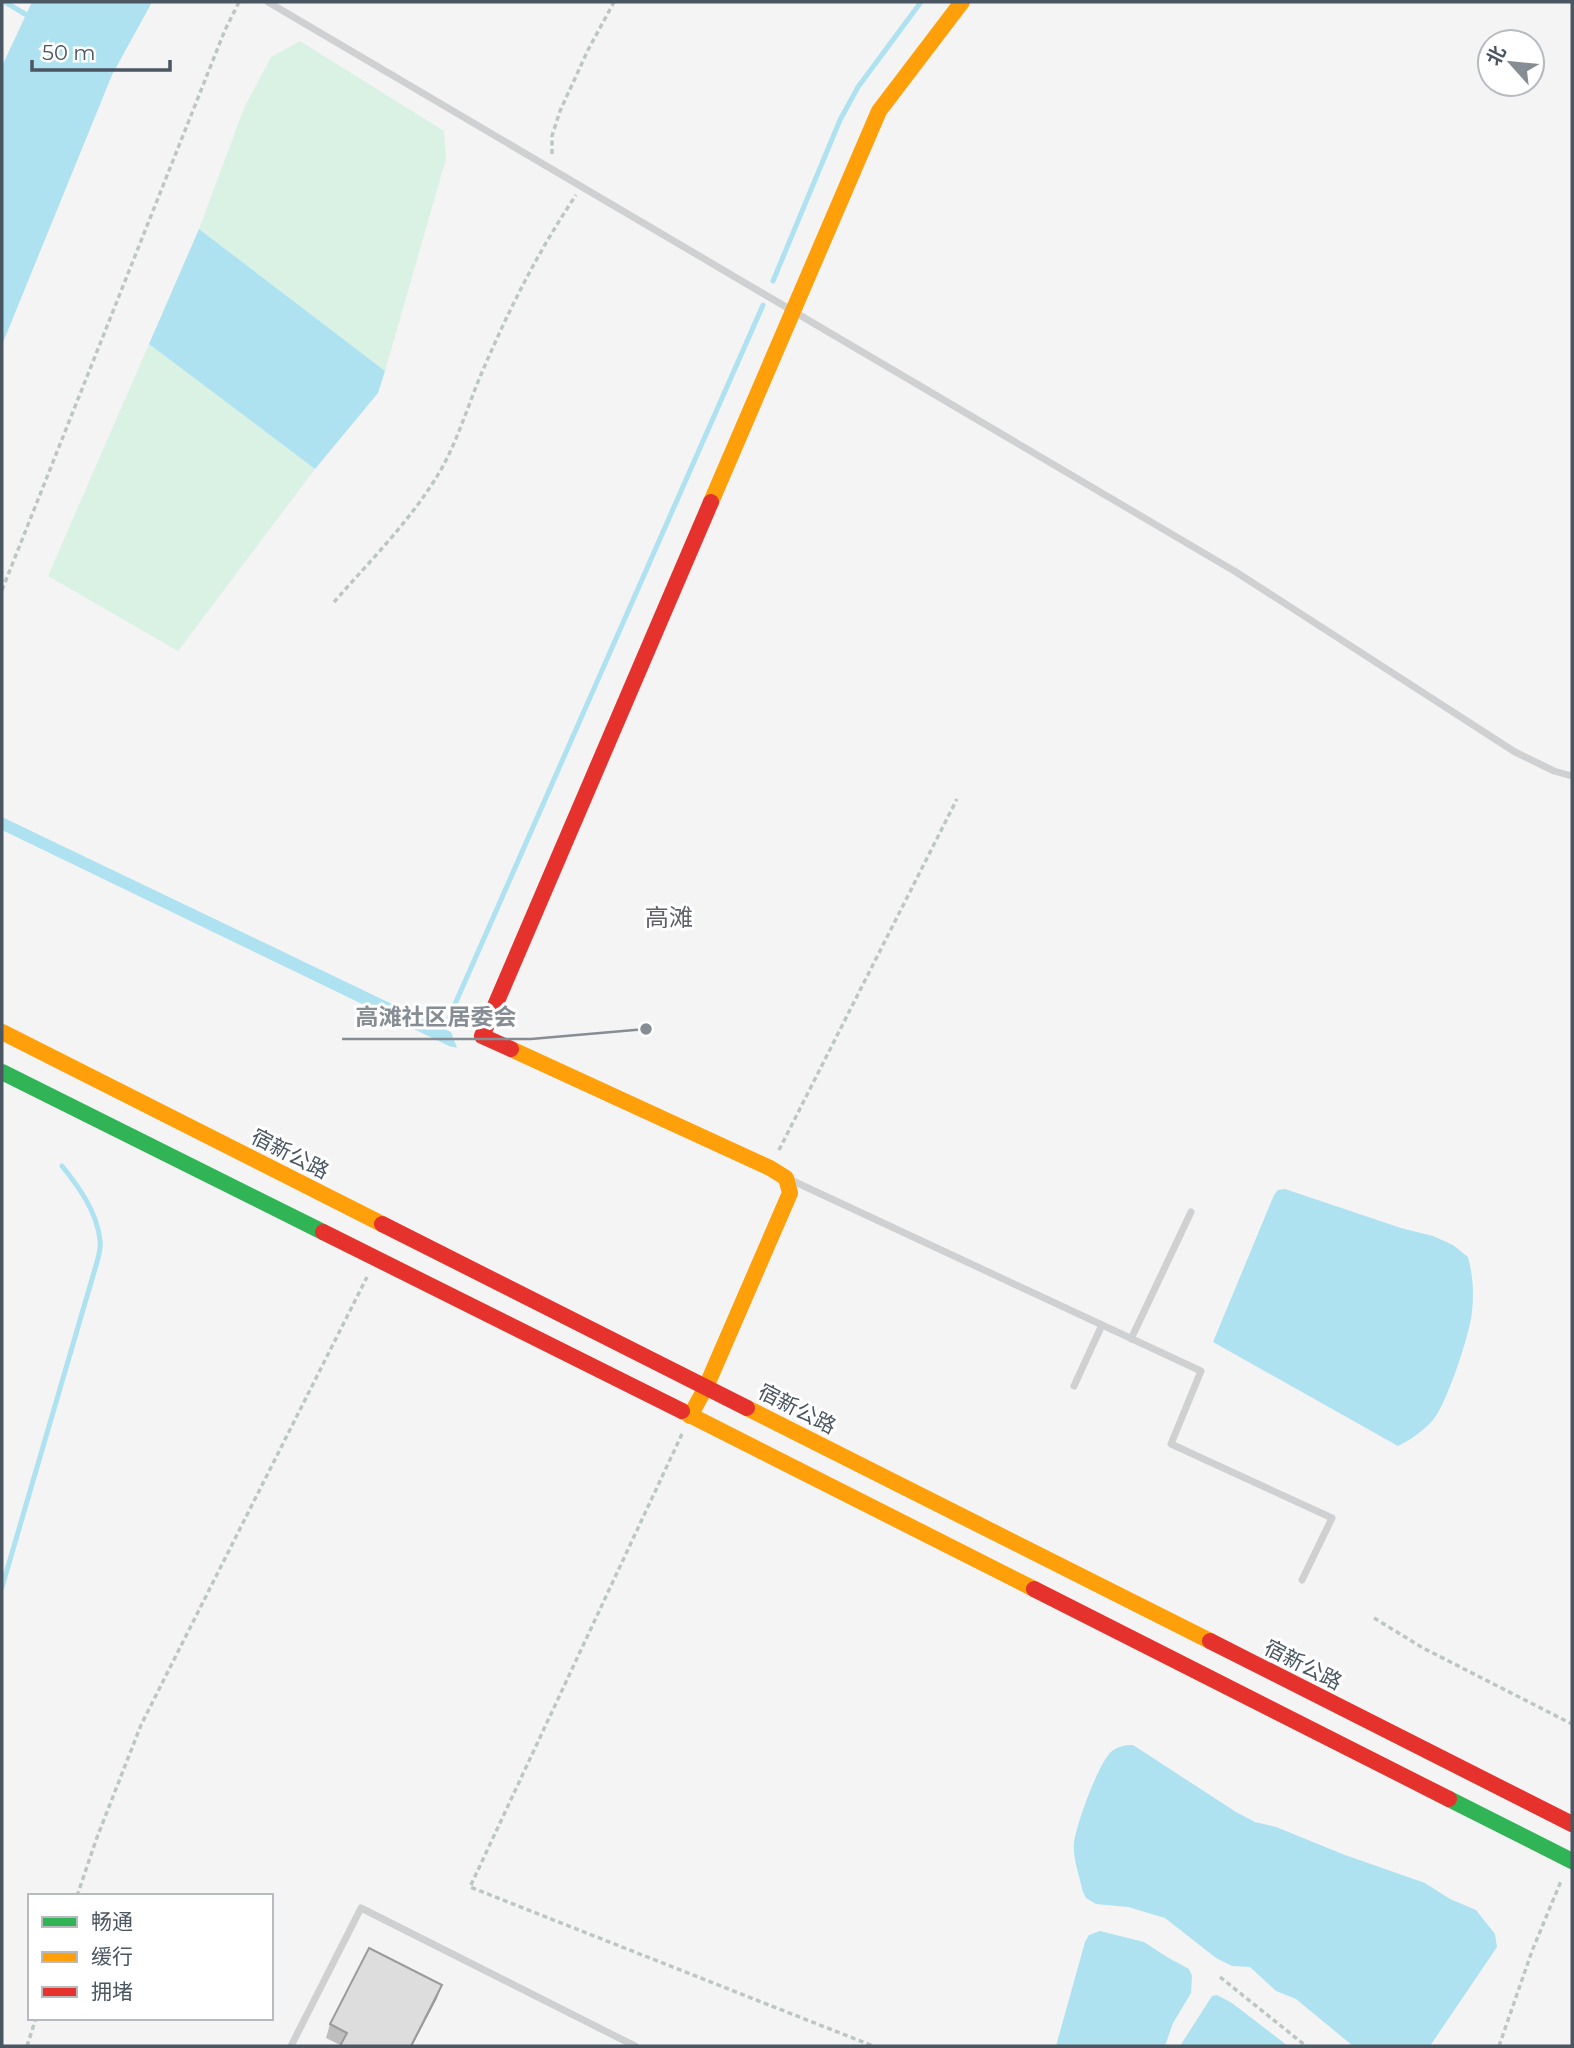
<svg xmlns="http://www.w3.org/2000/svg" width="1574" height="2048" font-family="Montserrat,'Noto Sans SC',sans-serif">
<rect width="100%" height="100%" fill="#f4f4f4"/>
<g fill="#d9f2e3">
<path d="M 300,41 L 444,131 L 446,159 L 385,371 L 199,229 L 244,108 L 271,57 Z"/>
<path d="M 149,344 L 315,469 L 178,651 L 48,576 Z"/>
</g>
<g fill="#aee2f0">
<path d="M 32,2 L 152,2 L 112,75 L 2,345 L 2,66 Z"/>
<path d="M 199,229 L 385,371 L 378,393 L 315,469 L 149,344 Z"/>
<path d="M 2,817 L 444,1029 L 451,1032 L 457,1048 L 449,1046 L 2,830 Z"/>
<path d="M 1285,1189 L 1401,1228 L 1433,1236 L 1453,1245 L 1468,1257 C 1473,1275 1474,1294 1472,1312 C 1470,1333 1447,1404 1433,1420 C 1424,1430 1411,1440 1398,1446 L 1213,1342 L 1274,1195 L 1278,1190 Z"/>
<path d="M 1133,1745 L 1236,1812 L 1255,1822 L 1276,1827 L 1345,1855 L 1425,1883 L 1450,1899 L 1476,1910 L 1495,1934 L 1497,1947 L 1430,2046 L 1353,2046 L 1296,1999 L 1276,1991 L 1250,1967 L 1232,1966 L 1216,1958 L 1165,1918 L 1128,1907 L 1096,1904 L 1086,1898 L 1083,1892 C 1080,1879 1072,1855 1074,1843 C 1076,1825 1099,1761 1112,1751 C 1119,1746 1125,1745 1133,1745 Z"/>
<path d="M 1100,1931 L 1144,1942 L 1167,1957 L 1189,1969 L 1192,1976 L 1191,1993 L 1173,2023 L 1165,2046 L 1056,2046 L 1085,1942 L 1089,1935 Z"/>
<path d="M 1217,1995 L 1232,2003 L 1288,2046 L 1180,2046 L 1212,1996 Z"/>
</g>
<g fill="none" stroke-linecap="round" stroke-linejoin="round">
<g stroke="#aee2f0" stroke-width="5">
<path d="M 5,2 L 30,17"/>
<path d="M 773,281 L 840,120 L 858,87 L 921,2"/>
<path d="M 444,1029 L 763,305"/>
<path d="M 2,1587 L 97,1262 C 99,1255 101,1247 100,1240 C 97,1212 79,1187 62,1166"/>
</g>
<g stroke="#bcc7c4" stroke-width="3.5" stroke-dasharray="5 3.5" stroke-linecap="butt">
<path d="M 552,154 L 552,136 L 560,111 L 588,50 L 614,2"/>
<path d="M 2,590 L 225,30 L 239,2"/>
<path d="M 334,602 C 370,561 411,520 439,473 C 458,441 468,404 483,370 C 509,309 539,250 576,195"/>
<path d="M 779,1150 L 957,799"/>
<path d="M 682,1434 L 470,1887 L 873,2046"/>
<path d="M 1374,1618 L 1423,1648 L 1572,1724"/>
<path d="M 77,1896 L 96,1840 L 141,1725 L 367,1277"/>
<path d="M 1220,1977 L 1306,2046"/>
<path d="M 27,2046 L 36,2018"/>
<path d="M 1499,2046 L 1532,1951 L 1561,1881"/>
</g>
<g stroke="#ced0d2" stroke-width="7">
<path d="M 268,2 L 1236,572 L 1515,752 L 1554,771 L 1572,776"/>
<path d="M 793,1181 L 1201,1371 L 1171,1444 L 1332,1518 L 1302,1580"/>
<path d="M 1131,1339 L 1191,1212"/>
<path d="M 1074,1386 L 1102,1325"/>
<path d="M 291,2046 L 361,1908 L 635,2046"/>
</g>
<g stroke="#30b455" stroke-width="16">
<path d="M 2,1072 L 323,1232"/>
<path d="M 1449,1799 L 1572,1861"/>
</g>
<g stroke="#ff9f0a" stroke-width="16">
<path d="M 711,502 L 879,111 L 962,2"/>
<path d="M 2,1032 L 382,1224"/>
<path d="M 511,1049 L 770,1168 L 786,1178 L 790,1193 L 706,1387 L 690,1416"/>
<path d="M 747,1408 L 1210,1641"/>
<path d="M 682,1411 L 1034,1589"/>
</g>
<g stroke="#e5322d" stroke-width="16">
<path d="M 511,1049 L 482,1036 L 711,502"/>
<path d="M 382,1224 L 747,1408"/>
<path d="M 323,1232 L 682,1411"/>
<path d="M 1034,1589 L 1449,1799"/>
<path d="M 1210,1641 L 1572,1824"/>
</g>
</g>
<path fill="#bebebf" d="M 437,1998 L 412,2046 L 340,2046 L 340,2045 L 326,2038 L 330,2024 Z"/>
<path fill="#9b9b9b" d="M 442,1985 L 437,1998 L 412,2046 L 411,2046 Z"/>
<path fill="#ddddde" stroke="#9b9b9b" stroke-width="2" d="M 369,1948 L 442,1985 L 411,2046 L 340,2046 L 347,2033 L 330,2024 Z"/>
<g text-anchor="middle" stroke-width="6" stroke-linejoin="round" paint-order="stroke">
<g font-size="21" fill="#4a5661" stroke="#fff">
<text transform="translate(290 1154) rotate(27)" y="7">宿新公路</text>
<text transform="translate(797 1409) rotate(27)" y="7">宿新公路</text>
<text transform="translate(1303 1665) rotate(27)" y="7">宿新公路</text>
</g>
<g font-size="24" fill="#5f6368" stroke="#fff">
<text x="669" y="926">高滩</text>
</g>
</g>
<path fill="none" stroke="#868d94" stroke-width="2.5" d="M646 1029L531 1039H342"/>
<circle fill="#868d94" stroke="#fff" stroke-width="2.5" cx="646" cy="1029" r="7"/>
<g font-size="23" text-anchor="middle" font-weight="bold" fill="#868d94" stroke="#fff" stroke-width="6" stroke-linejoin="round" paint-order="stroke">
<text x="436" y="1025">高滩社区居委会</text>
</g>
<rect width="1574" height="2048" fill="none" stroke="#4a5661" stroke-width="7"/>
<rect x="28" y="1894" width="245" height="126" fill="#ffffff" stroke="#b7bbc0" stroke-width="2"/>
<rect x="42" y="1917" width="35" height="10" fill="#30b455" stroke="#b7bbc0" stroke-width="2"/>
<text x="91" y="1929" font-size="21" fill="#4a5661">畅通</text>
<rect x="42" y="1952" width="35" height="10" fill="#ff9f0a" stroke="#b7bbc0" stroke-width="2"/>
<text x="91" y="1964" font-size="21" fill="#4a5661">缓行</text>
<rect x="42" y="1987" width="35" height="10" fill="#e5322d" stroke="#b7bbc0" stroke-width="2"/>
<text x="91" y="1999" font-size="21" fill="#4a5661">拥堵</text>
<g transform="translate(1511 63) rotate(297)"><circle r="33" fill="#ffffff" stroke="#b7bbc0" stroke-width="2"/>
<path d="M0-5L12 26L0 18L-12 26Z" fill="#868d94"/>
<text y="-10" font-size="19" font-weight="bold" text-anchor="middle" fill="#4a5661">北</text>
</g>
<path d="M32 60v10h138v-10" fill="none" stroke="#4a5661" stroke-width="3.5"/>
<text x="42" y="60" font-size="21" fill="#4a5661" stroke="#ffffff" stroke-width="5" paint-order="stroke">50 m</text>
</svg>
